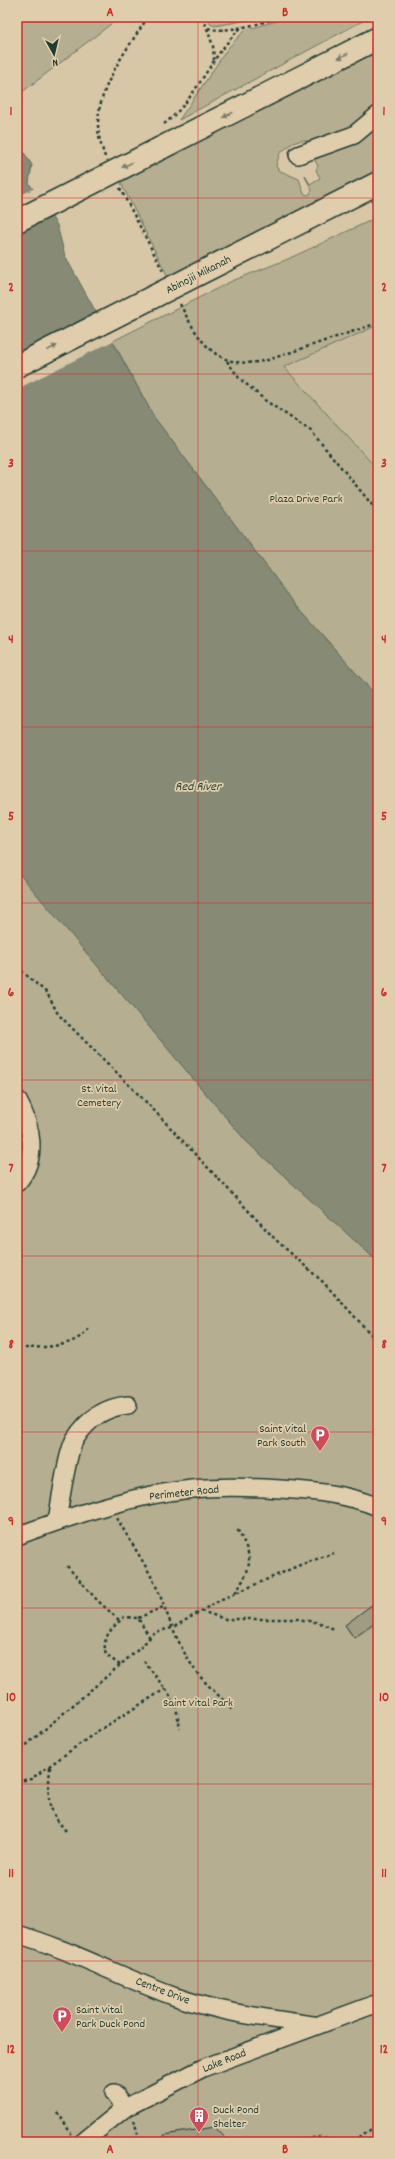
<svg xmlns="http://www.w3.org/2000/svg" width="395" height="2159" font-family="Dekko,sans-serif">
<rect width="100%" height="100%" fill="#d8c7a6"/>
<filter id="ink" filterUnits="userSpaceOnUse"><feTurbulence type="fractalNoise" baseFrequency=".025" numOctaves="2"/><feDisplacementMap in="SourceGraphic" scale="8" xChannelSelector="R" yChannelSelector="G"/><feConvolveMatrix kernelMatrix="1 2 1 2 8 2 1 2 1" color-interpolation-filters="sRGB"/></filter>
<g filter="url(#ink)">
<path fill="#c7ba9c" d="M 378,325 L 378,470 L 284,367 Z"/>
<g fill="#b6ae91" stroke="#6a7662">
<path d="M 17,17 L 120,17 L 17,96 Z"/>
<path d="M 208,17 L 265,17 L 215,26 L 210,24 Z"/>
<path d="M 291,17 L 370,17 L 179,120 L 228,48 L 245,30 Z"/>
<path d="M 378,49 L 378,107 L 363,123 L 317,143 L 302,140 L 293,143 L 280,153 L 276,165 L 278,170 L 299,179 L 304,194 L 309,195 L 312,190 L 306,179 L 305,175 L 310,184 L 320,178 L 316,170 L 318,166 L 313,157 L 378,120 L 378,172 L 168,277 L 120,181 Z"/>
<path d="M 378,217 L 378,325 L 284,367 L 378,470 L 378,698 L 294,603 L 154,417 L 113,341 L 232,281 L 288,259 Z"/>
<path d="M 17,871 L 246,1141 L 378,1262 L 378,2142 L 17,2142 Z"/>
</g>
<path fill="#878b74" stroke="#5d6c5a" d="M 17,142 L 32,165 L 29,183 L 57,225 L 65,256 L 154,417 L 294,603 L 378,698 L 378,1262 L 246,1141 L 17,871 Z"/>
<g fill="#d8c7a6">
<path d="M 35,188 L 53,215 L 17,234 L 17,197 Z"/>
<path d="M 99,312 L 115,340 L 17,389 L 17,354 Z"/>
</g>
<g fill="#9f9c83" stroke="#1f3d34">
<path d="M 373,1604 L 378,1611 L 378,1621 L 354,1638 L 345,1625 Z"/>
<path d="M 215,2127 L 229,2142 L 165,2142 L 164,2135 Z"/>
</g>
<g fill="none" stroke-linecap="round" stroke-linejoin="round">
<defs>
<g id="minor">
<path d="M 298,155 L 354,135 L 378,115"/>
<path d="M 17,1183 C 39,1158 32,1126 17,1099"/>
<path d="M 57,1521 C 60,1504 67,1452 75,1439 C 87,1420 105,1407 128,1405"/>
<path d="M 17,1536 C 74,1515 132,1495 192,1489 C 221,1486 251,1487 280,1489 C 314,1491 347,1494 378,1507"/>
<path d="M 17,1934 C 72,1950 122,1978 176,1997 C 223,2013 265,2018 313,2025"/>
<path d="M 114,2093 L 125,2108"/>
<path d="M 83,2142 L 125,2108 L 203,2068 L 378,2003"/>
</g>
<g id="major">
<path d="M 161,148 L 378,38"/>
<path d="M 222,262 L 378,183"/>
</g>
</defs>
<use href="#minor" stroke="#1f3d34" stroke-width="20"/>
<use href="#major" stroke="#1f3d34" stroke-width="25"/>
<g stroke="#1f3d34" stroke-width="2.5" stroke-dasharray="3 3" stroke-linecap="butt">
<path d="M 203,17 L 213,46 L 214,60"/>
<path d="M 208,28 C 223,34 264,23 280,17"/>
<path d="M 164,124 C 198,98 211,54 243,26"/>
<path d="M 105,157 C 103,150 100,143 99,136 C 92,93 126,51 148,17"/>
<path d="M 120,188 L 164,273"/>
<path d="M 180,304 C 200,343 217,372 268,360 L 378,323"/>
<path d="M 227,361 L 239,378 L 266,401 L 311,431 L 378,512"/>
<path d="M 17,967 L 47,993 L 58,1014 L 149,1105 L 275,1239 L 323,1282 L 378,1342"/>
<path d="M 25,1348 C 48,1347 76,1347 90,1327"/>
<path d="M 117,1518 C 131,1544 151,1571 161,1598 C 170,1622 179,1646 193,1667 C 204,1684 220,1695 232,1710"/>
<path d="M 67,1566 L 97,1600 L 120,1621"/>
<path d="M 235,1593 C 255,1564 252,1556 236,1527"/>
<path d="M 201,1611 L 225,1619 L 298,1619 L 320,1623 L 334,1629"/>
<path d="M 138,1618 L 163,1607"/>
<path d="M 144,1661 L 169,1694 L 176,1707 L 180,1729"/>
<path d="M 120,1665 L 106,1655 C 101,1637 112,1628 124,1617 L 138,1618 L 150,1638"/>
<path d="M 17,1753 L 140,1648 L 155,1632 L 172,1628 L 222,1599 L 300,1565 L 334,1553"/>
<path d="M 50,1767 C 48,1798 45,1808 67,1832"/>
<path d="M 17,1781 L 31,1779 L 98,1731 L 165,1689"/>
<path d="M 58,2112 L 71,2134"/>
<path d="M 134,2120 L 139,2139"/>
<path d="M 288,2142 L 320,2137 L 344,2141 L 352,2141 L 370,2130 L 378,2128"/>
</g>
<use href="#minor" stroke="#e0cdab" stroke-width="17"/>
<use href="#major" stroke="#e0cdab" stroke-width="22"/>
<defs>
<g id="major-bridge">
<path d="M 17,221 L 161,148"/>
<path d="M 17,366 L 222,262"/>
</g>
</defs>
<use href="#major-bridge" stroke="#1f3d34" stroke-width="25" stroke-linecap="butt"/>
<use href="#major-bridge" stroke="#e0cdab" stroke-width="22"/>
</g>
<defs><path id="oneway-solid" d="M-6-.8H1V-3.2L6.5 0L1 3.2V.8H-6Z"/></defs>
<g fill="#767e6a">
<use href="#oneway-solid" transform="translate(343 56) rotate(153)"/>
<use href="#oneway-solid" transform="translate(228 115) rotate(153)"/>
<use href="#oneway-solid" transform="translate(127 165) rotate(153)"/>
<use href="#oneway-solid" transform="translate(52 348) rotate(-27)"/>
</g>
</g>
<path fill="none" stroke="#d62828" stroke-width="1" stroke-opacity="0.55" d="M 198,17 L 198,2142M 17,198 L 378,198M 17,374 L 378,374M 17,551 L 378,551M 17,727 L 378,727M 17,903 L 378,903M 17,1080 L 378,1080M 17,1256 L 378,1256M 17,1432 L 378,1432M 17,1608 L 378,1608M 17,1784 L 378,1784M 17,1961 L 378,1961"/>
<defs>
<symbol id="parking-pin" viewBox="-11 -11 22 30"><path d="M0 17L-7.5 6A9.5 9.5 0 1 1 7.5 6Z" fill="#d1495b" stroke="#e0cdab"/><path d="M-3.5-5.5H1a3.5 3.5 0 0 1 0 7H-1V5.5H-3.5ZM-1-3.4V-.6H.8a1.4 1.4 0 0 0 0-2.8Z" fill="#fff"/></symbol>
<symbol id="building-pin" viewBox="-11 -11 22 30"><path d="M0 17L-7.5 6A9.5 9.5 0 1 1 7.5 6Z" fill="#d1495b" stroke="#e0cdab"/><path d="M-4-6H4V6H1V3H-1V6H-4ZM-2.5-4.3h1.7v1.8h-1.7ZM.8-4.3h1.7v1.8H.8ZM-2.5-1h1.7V.8h-1.7ZM.8-1h1.7V.8H.8Z" fill="#fff"/></symbol>
</defs>
<g fill-rule="evenodd">
<use href="#parking-pin" x="309" y="1424" width="22" height="30"/>
<use href="#parking-pin" x="51" y="2005" width="22" height="30"/>
<use href="#building-pin" x="188" y="2105" width="22" height="30"/>
</g>
<g text-anchor="middle" stroke-width="3.5" stroke-linejoin="round" paint-order="stroke">
<g font-size="12" fill="#1f3d34" stroke="#e0cdab">
<text transform="translate(198 274) rotate(-27)" y="4">Abinojii Mikanah</text>
<text transform="translate(184 1492) rotate(-6)" y="4">Perimeter Road</text>
<text transform="translate(163 1990) rotate(21)" y="4">Centre Drive</text>
<text transform="translate(224 2060) rotate(-22)" y="4">Lake Road</text>
</g>
<g font-size="12" fill="#274339" stroke="#e0cdab">
<text x="306" y="502">Plaza Drive Park</text>
<text x="99" y="1092">St. Vital<tspan x="99" dy="14">Cemetery</tspan></text>
<text x="198" y="1706">Saint Vital Park</text>
</g>
<g font-size="12" fill="#1f3d34" stroke="#e0cdab" text-anchor="start">
<text x="306" y="1432" text-anchor="end">Saint Vital<tspan x="306" dy="14">Park South</tspan></text>
<text x="76" y="2013">Saint Vital<tspan x="76" dy="14">Park Duck Pond</tspan></text>
<text x="213" y="2113">Duck Pond<tspan x="213" dy="14">Shelter</tspan></text>
</g>
<g font-size="13" font-style="italic" fill="#29453a" stroke="#e0cdab">
<text x="198" y="790">Red River</text>
</g>
</g>
<rect width="395" height="2159" fill="none" stroke="#e0cdab" stroke-width="44"/>
<g transform="translate(54 54) rotate(172)" stroke="#e0cdab" stroke-width="3" paint-order="stroke">
<path d="M0-3L7 15L0 10L-7 15Z" fill="#1f3d34"/>
<text y="-6" font-size="11" font-weight="bold" text-anchor="middle" fill="#1f3d34">N</text>
</g>
<rect x="22" y="22" width="351" height="2115" fill="none" stroke="#d62828" stroke-width="1.5"/>
<g font-size="13" text-anchor="middle" font-weight="bold" fill="#d62828">
<text x="110" y="16">A</text>
<text x="285" y="16">B</text>
<text x="11" y="115">1</text>
<text x="384" y="115">1</text>
<text x="11" y="291">2</text>
<text x="384" y="291">2</text>
<text x="11" y="467">3</text>
<text x="384" y="467">3</text>
<text x="11" y="643">4</text>
<text x="384" y="643">4</text>
<text x="11" y="820">5</text>
<text x="384" y="820">5</text>
<text x="11" y="996">6</text>
<text x="384" y="996">6</text>
<text x="11" y="1172">7</text>
<text x="384" y="1172">7</text>
<text x="11" y="1348">8</text>
<text x="384" y="1348">8</text>
<text x="11" y="1525">9</text>
<text x="384" y="1525">9</text>
<text x="11" y="1701">10</text>
<text x="384" y="1701">10</text>
<text x="11" y="1877">11</text>
<text x="384" y="1877">11</text>
<text x="11" y="2053">12</text>
<text x="384" y="2053">12</text>
<text x="110" y="2153">A</text>
<text x="285" y="2153">B</text>
</g>
</svg>
